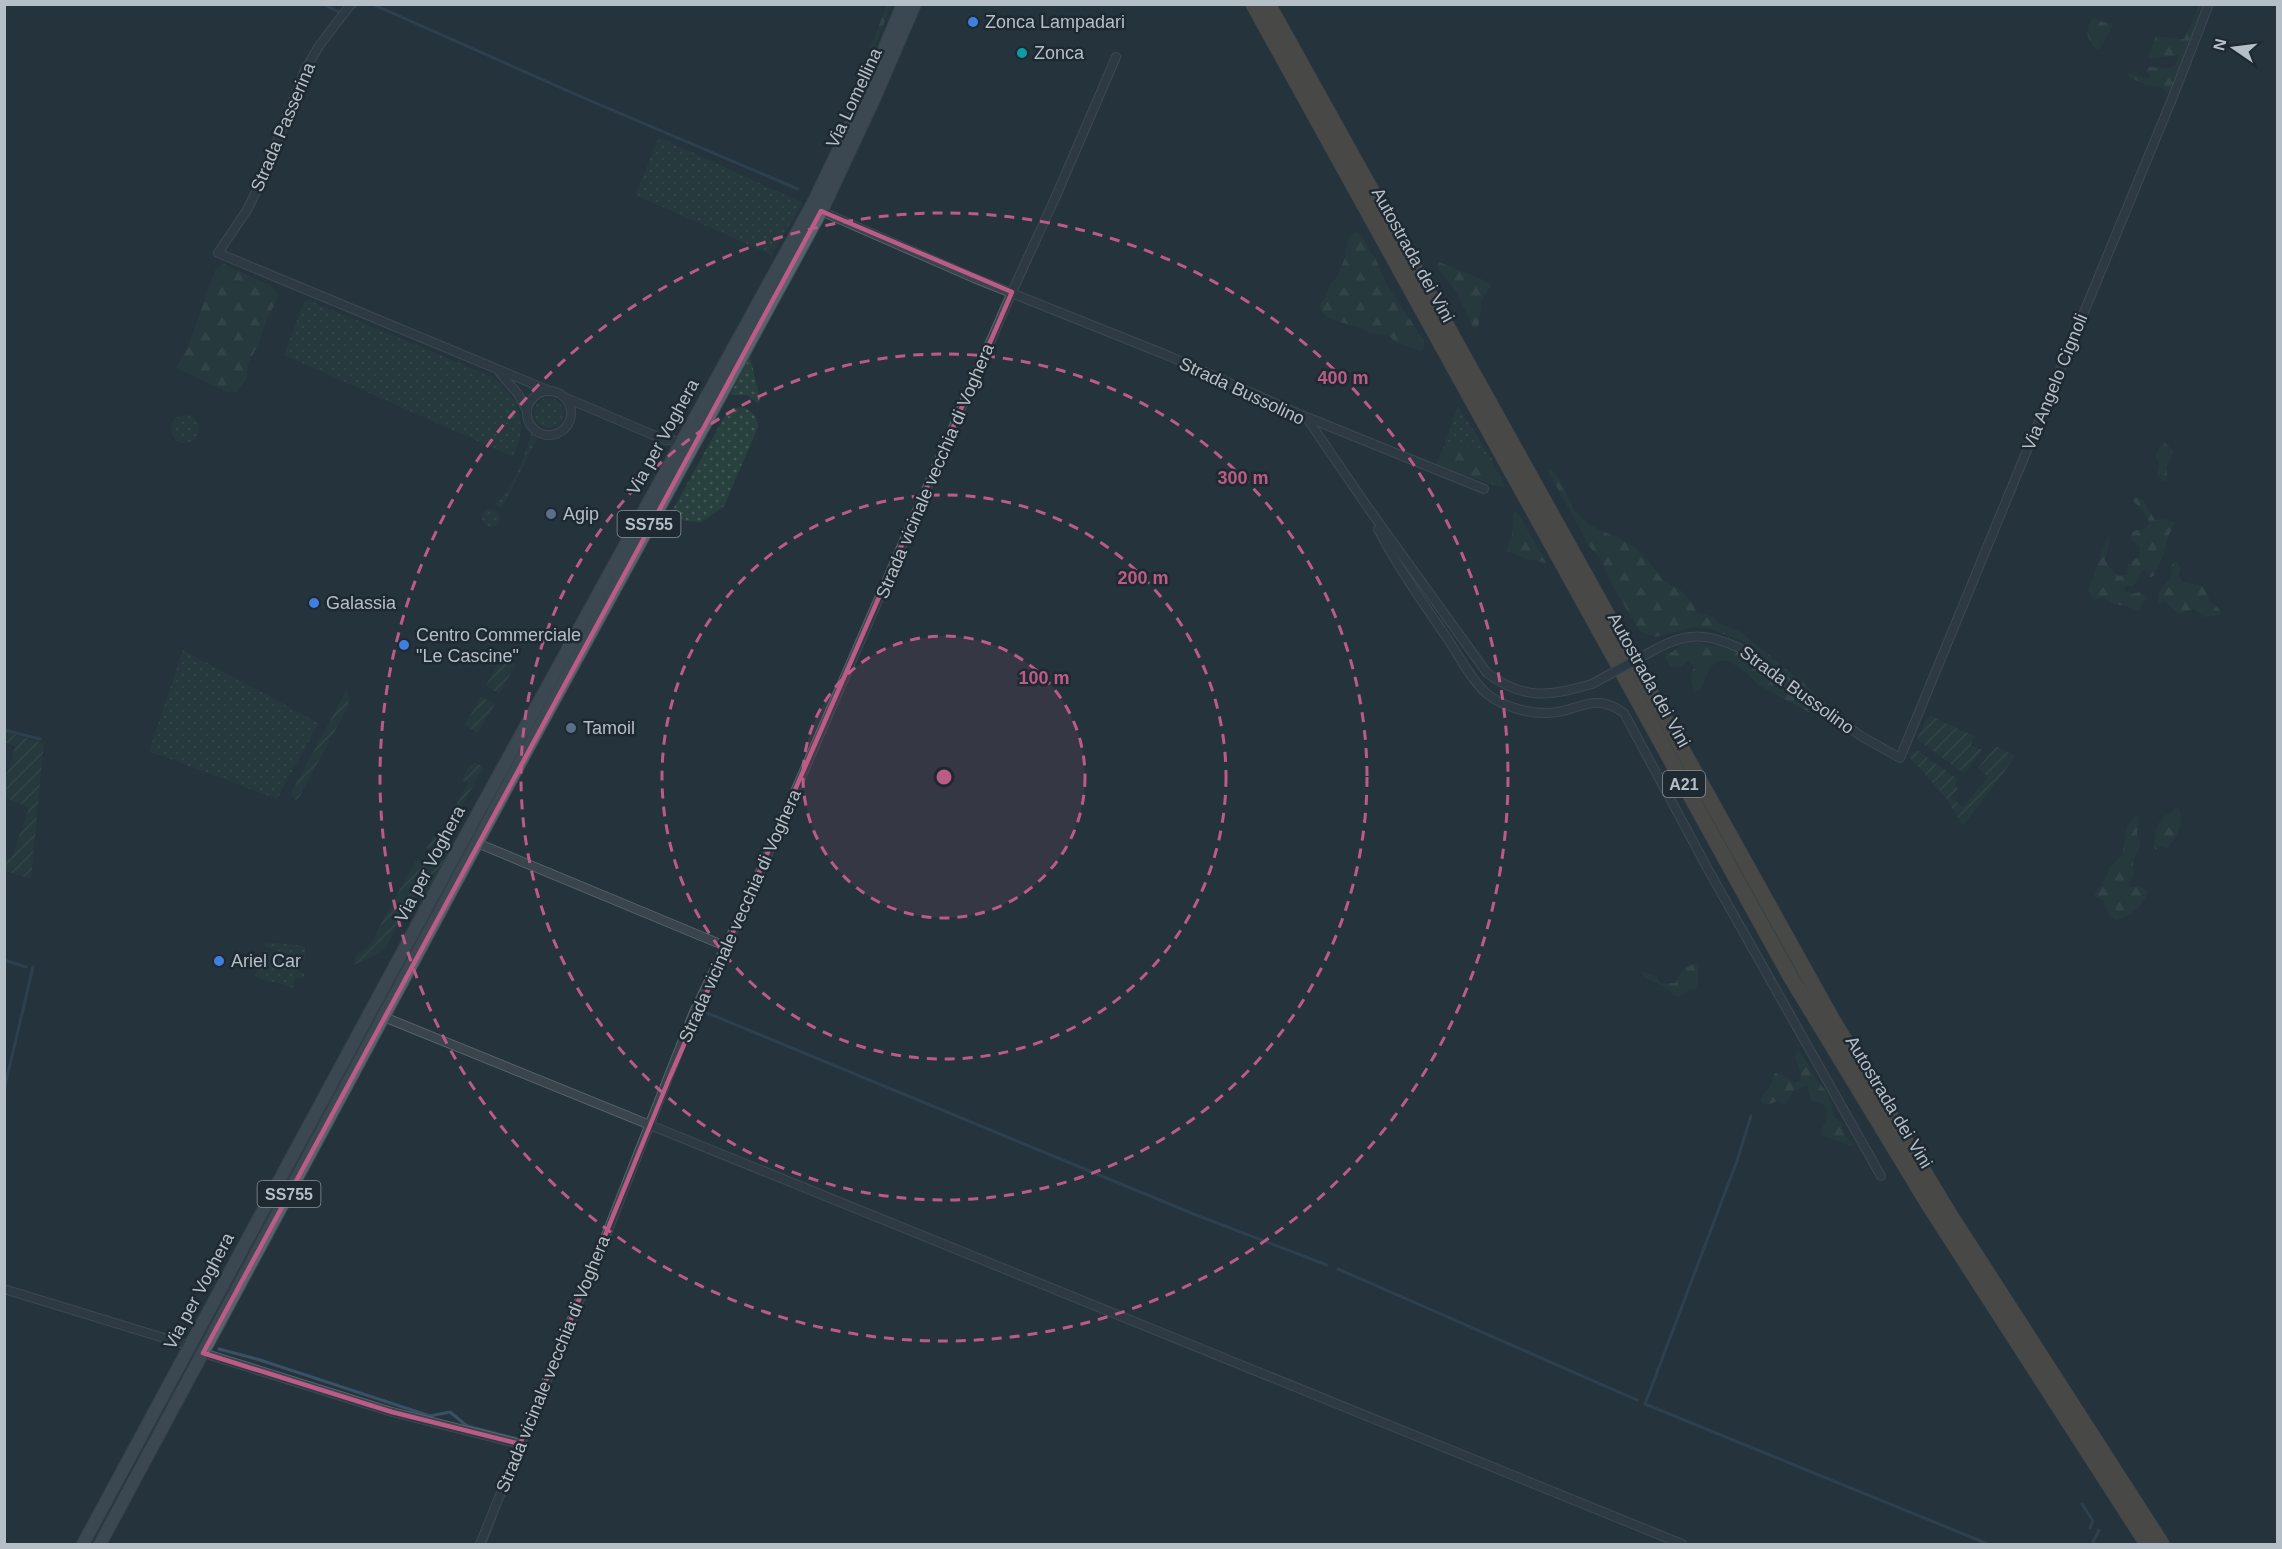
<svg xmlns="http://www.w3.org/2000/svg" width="2282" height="1549" font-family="Helvetica,sans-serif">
<defs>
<pattern id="grass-dots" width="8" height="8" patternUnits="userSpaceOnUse" patternTransform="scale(1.5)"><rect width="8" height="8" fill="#28403e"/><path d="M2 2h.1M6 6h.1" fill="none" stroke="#455a58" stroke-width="1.8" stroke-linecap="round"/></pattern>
<pattern id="forest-firs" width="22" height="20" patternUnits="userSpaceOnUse" patternTransform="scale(1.5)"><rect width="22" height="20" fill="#28403e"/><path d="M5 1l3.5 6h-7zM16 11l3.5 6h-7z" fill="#455a58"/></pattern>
<pattern id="garden-furrows" width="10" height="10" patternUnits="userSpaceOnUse" patternTransform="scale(1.5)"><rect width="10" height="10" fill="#28403e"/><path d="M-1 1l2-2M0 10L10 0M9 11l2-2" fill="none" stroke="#455a58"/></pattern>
</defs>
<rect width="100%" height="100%" fill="#25333d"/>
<g fill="url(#grass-dots)">
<path d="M 659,137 L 801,202 L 802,204 L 772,255 L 635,195 Z"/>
<path d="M 308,300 L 491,376 C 521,398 529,424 513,457 L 284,355 L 303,304 Z"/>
<path d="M 750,357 L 760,398 L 759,404 L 746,395 L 730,395 Z"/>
<circle cx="549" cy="413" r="15"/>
<path d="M 1458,406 L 1492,459 L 1495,468 C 1479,449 1475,452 1454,444 L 1442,451 Z"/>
<path d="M 741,407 C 751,410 758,415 758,427 L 724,506 L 702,522 C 691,522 678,522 671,513 L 727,412 L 732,409 Z"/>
<circle cx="185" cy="429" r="14"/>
<path d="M 532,430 L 539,435 L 502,509 L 494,504 C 512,492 527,452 532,430 Z"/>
<circle cx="491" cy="518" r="9"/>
<path d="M 183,650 L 319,723 L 277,799 L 149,751 Z"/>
<path d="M 265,942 L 305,946 L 305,959 L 297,965 L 278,952 L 264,946 Z"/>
<path d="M 263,949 L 304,974 L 304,978 L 295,978 L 294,988 L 255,977 Z"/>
</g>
<g fill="url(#forest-firs)">
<path d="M 887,5 L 891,5 L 869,64 L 853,99 L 853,90 Z"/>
<path d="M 2199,5 L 2207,5 L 2171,93 L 2167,93 L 2160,87 L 2146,85 L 2127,76 L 2129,73 L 2147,79 L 2150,76 L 2146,71 L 2148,67 L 2168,68 L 2175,66 L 2178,55 L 2151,59 L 2148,57 L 2156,36 L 2184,39 Z"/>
<path d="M 2097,18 L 2100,21 L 2112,24 L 2112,28 L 2100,49 L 2096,49 C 2087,38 2084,31 2092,19 Z"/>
<path d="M 1358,232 L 1375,258 L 1387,284 L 1424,341 L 1424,349 L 1421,351 L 1397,343 L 1389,336 L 1369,333 L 1361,328 L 1330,319 L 1321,312 L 1320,303 L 1326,297 L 1330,284 L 1336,278 L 1345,258 L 1347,242 L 1352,233 Z"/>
<path d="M 1439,262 L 1489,282 L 1491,286 L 1482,300 L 1478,327 L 1473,328 L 1457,293 L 1437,267 Z"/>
<path d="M 224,264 L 271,286 L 278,294 L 275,304 L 267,319 L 259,343 L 249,362 L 246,380 L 236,393 L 226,392 L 176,368 L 187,349 L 215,270 Z"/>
<path d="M 2163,441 L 2174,451 L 2167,467 L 2167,478 L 2164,481 L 2161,481 L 2157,473 L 2159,463 L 2155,456 Z"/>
<path d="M 1449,443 C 1476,444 1495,462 1506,487 L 1504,488 L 1438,467 L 1436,463 L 1442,451 Z"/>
<path d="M 1551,469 C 1566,482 1566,503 1580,516 C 1593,530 1611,533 1628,543 C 1644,552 1651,565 1662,579 C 1666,584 1673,585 1678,588 C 1687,595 1693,603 1697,613 L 1712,616 L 1721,624 L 1741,632 L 1814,692 L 1811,693 L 1792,681 L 1745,642 L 1710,629 L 1694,627 L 1656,637 L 1640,632 L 1612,585 L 1601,560 L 1589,546 L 1548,471 Z"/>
<path d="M 2134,497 L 2142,499 L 2155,520 L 2168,519 L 2175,523 L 2168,537 L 2163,557 L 2154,576 L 2150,577 L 2145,570 L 2141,572 L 2134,586 L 2125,586 L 2124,590 L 2131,594 L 2141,592 L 2147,598 L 2138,611 L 2126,606 L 2113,604 L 2103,597 L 2095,600 L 2092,599 L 2088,590 L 2108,535 L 2110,540 L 2105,560 L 2109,567 L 2119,576 L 2127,574 L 2128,565 L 2139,556 L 2140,547 L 2130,539 C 2132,528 2138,531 2146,528 L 2149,523 L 2143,511 L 2133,501 Z"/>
<path d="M 1516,510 L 1540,551 L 1546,558 L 1546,563 L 1526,559 L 1506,551 L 1512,536 L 1513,514 Z"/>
<path d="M 2175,561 L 2181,567 L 2179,575 L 2182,582 L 2204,586 L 2210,601 L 2220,610 L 2221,615 L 2204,617 L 2193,609 L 2178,614 L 2166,602 L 2158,603 L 2159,591 L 2171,577 L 2170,568 Z"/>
<path d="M 1687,641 L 1727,647 L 1749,658 L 1775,686 L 1805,701 L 1810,713 L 1758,685 L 1749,675 L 1729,661 L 1718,661 L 1710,668 L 1700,690 L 1696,692 L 1693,691 L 1690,674 L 1695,667 L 1689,661 L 1679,668 L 1670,666 L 1665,659 L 1666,654 L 1672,652 Z"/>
<path d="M 2178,807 C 2186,823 2177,836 2167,849 L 2160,846 L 2155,850 C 2152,825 2159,819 2178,807 Z"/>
<path d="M 2139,815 L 2137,834 L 2141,845 L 2133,860 L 2134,873 L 2129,884 L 2130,887 L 2142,886 L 2147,891 C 2145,908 2129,915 2116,921 L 2108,914 L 2104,901 L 2095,897 L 2095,893 L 2107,876 L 2109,867 L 2122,855 L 2127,826 L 2135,816 Z"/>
<path d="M 1695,963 L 1698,966 L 1698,984 L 1695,990 L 1690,989 L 1679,997 L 1673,995 C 1669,985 1649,984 1640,972 L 1642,971 L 1656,976 L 1661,983 L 1675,983 L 1684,969 Z"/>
<path d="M 1798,1050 L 1804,1057 L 1817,1081 L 1828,1093 L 1835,1118 L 1841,1121 L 1844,1134 L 1853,1144 L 1852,1146 L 1822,1136 L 1820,1134 C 1823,1120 1833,1123 1823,1104 L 1810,1100 L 1807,1085 L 1793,1091 L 1786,1105 L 1778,1101 L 1766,1105 L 1760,1102 L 1762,1095 L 1770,1086 L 1775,1073 L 1782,1074 L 1794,1083 L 1800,1081 L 1801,1074 L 1795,1057 Z"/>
</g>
<g fill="url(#garden-furrows)">
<path d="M 501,658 L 515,664 L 515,666 L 499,694 L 486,686 Z"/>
<path d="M 347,689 L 349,705 L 297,801 L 290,795 Z"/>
<path d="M 481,696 L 495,704 L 478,733 L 465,725 Z"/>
<path d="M 1931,716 L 1975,736 L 1971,745 L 1983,750 L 1964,774 L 1917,739 L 1926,719 Z"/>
<path d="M 5,732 L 44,743 L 31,879 L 5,871 L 5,857 L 11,859 L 29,807 L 5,798 L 5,780 L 15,747 L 5,742 Z"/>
<path d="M 1996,746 L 2016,756 L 1963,826 L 1946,798 L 1909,757 L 1912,752 L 1916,753 L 1917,750 L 1959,780 L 1955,785 L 1958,788 L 1951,798 L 1963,807 L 1988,777 L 1978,768 Z"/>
<path d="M 475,762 L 483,767 L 449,831 L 454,823 C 448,859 444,878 416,902 L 413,901 L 421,884 L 386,947 L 380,953 L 354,965 L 355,957 L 370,944 L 416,860 L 429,863 L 433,852 L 426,848 L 431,842 L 432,836 L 438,838 L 468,783 L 462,780 L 467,769 Z"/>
</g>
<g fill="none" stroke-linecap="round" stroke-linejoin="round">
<g stroke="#395164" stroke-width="3">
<path d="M 323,4 L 341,13"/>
<path d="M 372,4 L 584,98 L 798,189"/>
<path d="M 350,11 L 357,4"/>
<path d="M 4,730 L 40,739"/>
<path d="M 4,960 L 26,967"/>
<path d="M 700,1010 L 1196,1215 L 1327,1265"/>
<path d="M 4,1090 L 33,967"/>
<path d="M 1751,1116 L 1737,1161 L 1645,1404 L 1988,1544"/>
<path d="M 1338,1269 L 1637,1400"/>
<path d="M 219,1349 L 260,1360 L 430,1416 L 450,1412 L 467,1426 L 518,1439"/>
<path d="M 2082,1504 L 2093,1521 L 2090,1528"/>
<path d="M 485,1544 L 495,1518"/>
<path d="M 2092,1544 L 2099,1530"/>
</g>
<defs>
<g id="street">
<path d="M 351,4 L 319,46 L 305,70 L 262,180 L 247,210 L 218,253 L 550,391"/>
<path d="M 821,211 L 974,278 L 1169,356 L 1306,417 L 1369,509 L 1487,673 C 1525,701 1549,696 1592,684"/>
<path d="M 500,373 L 518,394 L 527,411"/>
<circle cx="549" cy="413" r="22"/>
<path d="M 564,397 L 665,440 L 681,441"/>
<path d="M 1309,418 L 1484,489"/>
<path d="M 1378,529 C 1398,568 1424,604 1449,641 C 1460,658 1471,679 1486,693 C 1501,706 1526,713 1546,713 C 1579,713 1592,690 1624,713 L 1710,873 L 1881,1176"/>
<path d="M 1656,649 C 1686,632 1708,633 1739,648 L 1861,736 L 1900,758 L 2172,99 L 2209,4"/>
<path d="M 477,843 L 725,946"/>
<path d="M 384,1017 L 1682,1544"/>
<path d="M 4,1289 L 190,1346"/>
<path d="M 203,1353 L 392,1412 L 520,1444"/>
<path d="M 480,1544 L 601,1248 L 694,1012 L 744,909 L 1012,292 L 1056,196 L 1116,57"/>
</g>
<g id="primary">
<path d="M 83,1544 L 456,853 L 813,203 L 862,101 L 903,4"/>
<path d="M 100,1544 L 529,746 L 824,206 L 875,97 L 915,4"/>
</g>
<g id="highway">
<path d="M 1253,4 L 1790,976 L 1930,1207 L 2147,1544"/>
<path d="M 1268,4 L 1831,1017 L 1949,1213 L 2162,1544"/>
</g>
</defs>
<use href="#street" stroke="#57626b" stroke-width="10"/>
<use href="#primary" stroke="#455059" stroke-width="14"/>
<use href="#highway" stroke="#444f58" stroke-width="16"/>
<use href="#street" stroke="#39444d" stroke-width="8"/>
<use href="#primary" stroke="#57636d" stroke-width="12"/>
<use href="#highway" stroke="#736356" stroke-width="15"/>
<defs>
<path id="street-bridge" d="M 1592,684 L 1656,649"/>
</defs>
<use href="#street-bridge" stroke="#57626b" stroke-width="10" stroke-linecap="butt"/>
<use href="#street-bridge" stroke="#39444d" stroke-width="8"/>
</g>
<path d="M0 0H2282V1549H0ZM 821,211 L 1012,292 L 669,1079 L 520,1444 L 392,1412 L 203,1353 Z" fill="#25333d" fill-opacity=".55" fill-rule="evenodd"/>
<path fill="none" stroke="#bd5b87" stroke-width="4.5" stroke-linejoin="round" d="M 821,211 L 1012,292 L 669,1079 L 520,1444 L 392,1412 L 203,1353 Z"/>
<circle cx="944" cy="777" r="141" fill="#bd5b87" fill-opacity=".12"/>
<g fill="none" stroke="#bd5b87" stroke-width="3" stroke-dasharray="10 8">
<circle cx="944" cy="777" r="141"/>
<circle cx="944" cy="777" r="282"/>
<circle cx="944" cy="777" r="423"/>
<circle cx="944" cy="777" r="564"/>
</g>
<g fill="#3f7fe0" stroke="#1e2932" stroke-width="2">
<circle cx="973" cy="22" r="6"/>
<circle cx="314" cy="603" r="6"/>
<circle cx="404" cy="645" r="6"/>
<circle cx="219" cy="961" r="6"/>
</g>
<circle fill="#0f9aa8" stroke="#1e2932" stroke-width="2" cx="1022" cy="53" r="6"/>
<g fill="#5c6f8a" stroke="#1e2932" stroke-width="2">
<circle cx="551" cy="514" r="6"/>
<circle cx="571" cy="728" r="6"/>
</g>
<g text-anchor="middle" stroke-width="5" stroke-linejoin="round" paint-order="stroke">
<g fill="#1e2932" stroke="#88929b" stroke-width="1.5">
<rect x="617.5" y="511" width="63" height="26" rx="4.5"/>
<rect x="1663" y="771" width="42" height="26" rx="4.5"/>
<rect x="257.5" y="1181" width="63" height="26" rx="4.5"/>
</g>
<g font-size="16" font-weight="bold" fill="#b5bfc8">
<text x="649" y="530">SS755</text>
<text x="1684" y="790">A21</text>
<text x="289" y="1200">SS755</text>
</g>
<g font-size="18" fill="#b5bfc8" stroke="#1e2932" text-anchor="start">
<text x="985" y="28">Zonca Lampadari</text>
<text x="1034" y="59">Zonca</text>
<text x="563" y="520">Agip</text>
<text x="326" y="609">Galassia</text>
<text x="416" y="641">Centro Commerciale<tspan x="416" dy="21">"Le Cascine"</tspan></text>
<text x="583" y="734">Tamoil</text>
<text x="231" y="967">Ariel Car</text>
</g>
<g font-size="18" fill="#b5bfc8" stroke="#1e2932">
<text transform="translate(854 98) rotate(-65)" y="6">Via Lomellina</text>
<text transform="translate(283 127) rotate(-67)" y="6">Strada Passerina</text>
<text transform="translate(1413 255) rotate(61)" y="6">Autostrada dei Vini</text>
<text transform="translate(2055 382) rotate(-68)" y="6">Via Angelo Cignoli</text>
<text transform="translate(1242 391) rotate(25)" y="6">Strada Bussolino</text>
<text transform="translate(663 437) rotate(-61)" y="6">Via per Voghera</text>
<text transform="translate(935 471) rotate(-67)" y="6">Strada vicinale vecchia di Voghera</text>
<text transform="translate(1649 680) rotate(61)" y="6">Autostrada dei Vini</text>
<text transform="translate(1797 690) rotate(36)" y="6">Strada Bussolino</text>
<text transform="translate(430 864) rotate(-62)" y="6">Via per Voghera</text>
<text transform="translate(740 916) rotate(-66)" y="6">Strada vicinale vecchia di Voghera</text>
<text transform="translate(1889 1102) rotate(59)" y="6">Autostrada dei Vini</text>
<text transform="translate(199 1291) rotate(-62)" y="6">Via per Voghera</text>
<text transform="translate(553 1364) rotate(-68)" y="6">Strada vicinale vecchia di Voghera</text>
</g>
</g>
<circle cx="944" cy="777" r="9" fill="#bd5b87" stroke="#1e2932" stroke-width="3"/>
<g font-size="18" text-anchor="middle" font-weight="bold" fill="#bd5b87" stroke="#1e2932" stroke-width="5" stroke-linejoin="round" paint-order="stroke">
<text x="1343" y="384">400 m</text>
<text x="1243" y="484">300 m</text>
<text x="1143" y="584">200 m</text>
<text x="1044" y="684">100 m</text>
</g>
<rect width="2282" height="1549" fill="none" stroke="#b5bfc8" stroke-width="12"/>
<g transform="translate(2234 48) rotate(284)" stroke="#1e2932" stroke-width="4.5" paint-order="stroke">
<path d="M0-4.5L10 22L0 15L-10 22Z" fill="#b5bfc8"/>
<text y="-9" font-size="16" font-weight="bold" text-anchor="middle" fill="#b5bfc8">N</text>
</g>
</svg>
